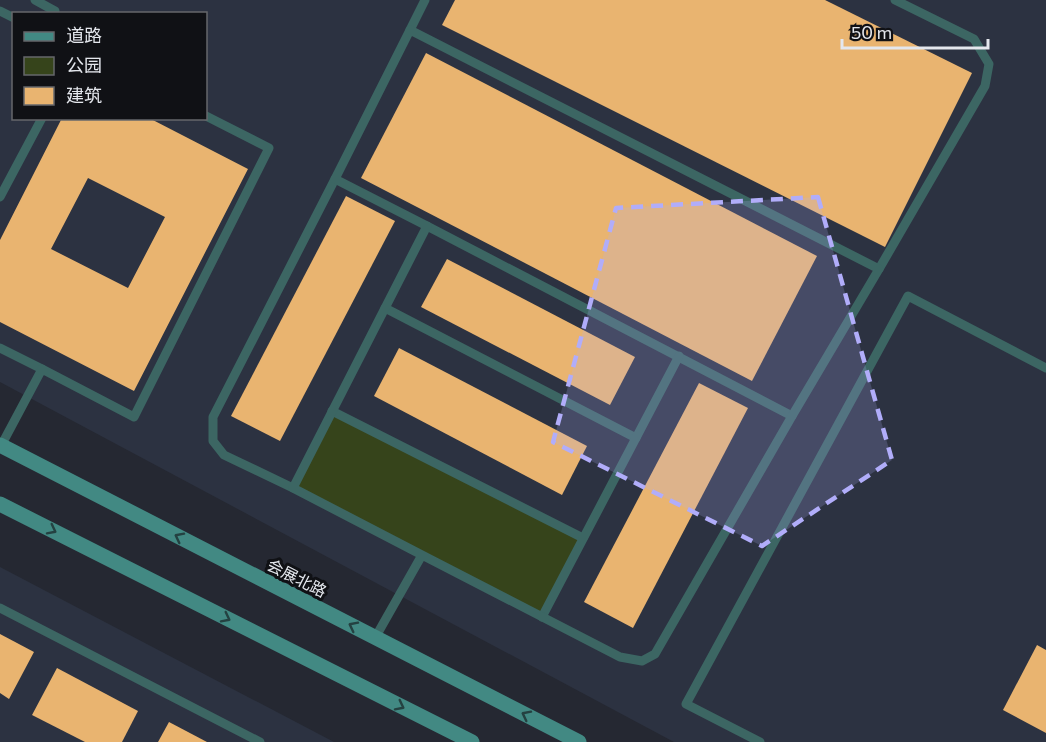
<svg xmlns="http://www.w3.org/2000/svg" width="1046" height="742" font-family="Commissioner,'Noto Sans SC',sans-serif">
<rect width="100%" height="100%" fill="#252832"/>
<g fill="#2c3241" fill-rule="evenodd">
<path d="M 0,0 L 1046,0 L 1046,742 L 674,742 L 0,382 ZM 14,14 L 206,14 L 206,118 L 14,118 Z"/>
<path d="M 0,567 L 334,742 L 0,742 Z"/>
</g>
<path fill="#36441b" d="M 332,411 L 583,538 L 542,617 L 293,488 Z"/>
<g fill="#e9b470" fill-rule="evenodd">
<path d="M 455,0 L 825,0 L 972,73 L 885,247 L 442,25 Z"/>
<path d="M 426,53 L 817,256 L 752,381 L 361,178 Z"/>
<path d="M 62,118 L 149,118 L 248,169 L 134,391 L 0,322 L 0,240 ZM 88,178 L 165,217 L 128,288 L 51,249 Z"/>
<path d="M 346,196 L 395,221 L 280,441 L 231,416 Z"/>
<path d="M 447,259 L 635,357 L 610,405 L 421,307 Z"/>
<path d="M 399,348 L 587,446 L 562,495 L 374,396 Z"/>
<path d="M 699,383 L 748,408 L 633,628 L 584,602 Z"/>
<path d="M 0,634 L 34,652 L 9,699 L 0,693 Z"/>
<path d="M 1037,645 L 1046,650 L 1046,733 L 1003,710 Z"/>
<path d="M 57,668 L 138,711 L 122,742 L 85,742 L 32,715 Z"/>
<path d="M 169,722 L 207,742 L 158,742 Z"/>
</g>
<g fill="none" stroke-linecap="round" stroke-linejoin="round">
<g stroke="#3c6663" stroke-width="9">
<path d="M 35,0 L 55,11"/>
<path d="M 0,11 L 14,18"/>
<path d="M 410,30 L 425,0"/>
<path d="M 0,197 L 42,118"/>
<path d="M 427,226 L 792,416"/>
<path d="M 879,269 L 985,86 L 989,64 L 974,39 L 895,0"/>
<path d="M 385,308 L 636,438"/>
<path d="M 0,348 L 42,369"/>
<path d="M 332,411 L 583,538"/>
<path d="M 1,446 L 42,369 L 134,417 L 269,148 L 206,116"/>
<path d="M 293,488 L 224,455 L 213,441 L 213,417 L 335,179"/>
<path d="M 0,608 L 260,742"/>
<path d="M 542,617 L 679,356"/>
<path d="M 375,638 L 422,555 L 620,657 L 642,661 L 655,654 L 792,416 L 879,269 L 410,30 L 335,179 L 427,226 L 293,488 L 422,555"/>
<path d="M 760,742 L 686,704 L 908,296 L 1046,368"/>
</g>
<g stroke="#428983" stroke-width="15">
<path d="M 0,445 L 579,742"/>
<path d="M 0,504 L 472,742"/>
</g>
</g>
<defs><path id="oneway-chevron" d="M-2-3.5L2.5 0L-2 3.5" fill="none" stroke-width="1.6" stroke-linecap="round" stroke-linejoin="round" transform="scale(1.5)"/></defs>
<g stroke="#244141">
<use href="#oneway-chevron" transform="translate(52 530) rotate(27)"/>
<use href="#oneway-chevron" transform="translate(179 537) rotate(-153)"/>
<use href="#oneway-chevron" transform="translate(226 618) rotate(27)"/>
<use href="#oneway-chevron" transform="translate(353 626) rotate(-153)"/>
<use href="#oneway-chevron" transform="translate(400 706) rotate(27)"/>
<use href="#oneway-chevron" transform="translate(526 715) rotate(-153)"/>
</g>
<path fill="#b1adfa" fill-opacity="0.2" stroke="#b1adfa" stroke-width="4.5" stroke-dasharray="12 8" stroke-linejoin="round" d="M 818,197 L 892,460 L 762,546 L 553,442 L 616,208 Z"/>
<g text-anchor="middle" stroke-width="6" stroke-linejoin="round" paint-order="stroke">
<g font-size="16" fill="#e4e7ed" stroke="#101115">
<text transform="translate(297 578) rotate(27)" y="6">会展北路</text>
</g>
</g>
<rect x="12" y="12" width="195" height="108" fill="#101115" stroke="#65676b" stroke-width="1.5"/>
<rect x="24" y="32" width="30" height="9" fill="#428983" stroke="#65676b" stroke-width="1.5"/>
<text x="66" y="42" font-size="18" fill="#e4e7ed">道路</text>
<rect x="24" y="57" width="30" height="18" fill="#36441b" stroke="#65676b" stroke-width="1.5"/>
<text x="66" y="72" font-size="18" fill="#e4e7ed">公园</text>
<rect x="24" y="87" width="30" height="18" fill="#e9b470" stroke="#65676b" stroke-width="1.5"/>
<text x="66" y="102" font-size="18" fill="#e4e7ed">建筑</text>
<path d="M842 39v9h146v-9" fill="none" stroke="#e4e7ed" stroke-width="3"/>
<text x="851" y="39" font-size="18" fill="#e4e7ed" stroke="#101115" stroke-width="4.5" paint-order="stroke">50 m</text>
</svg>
